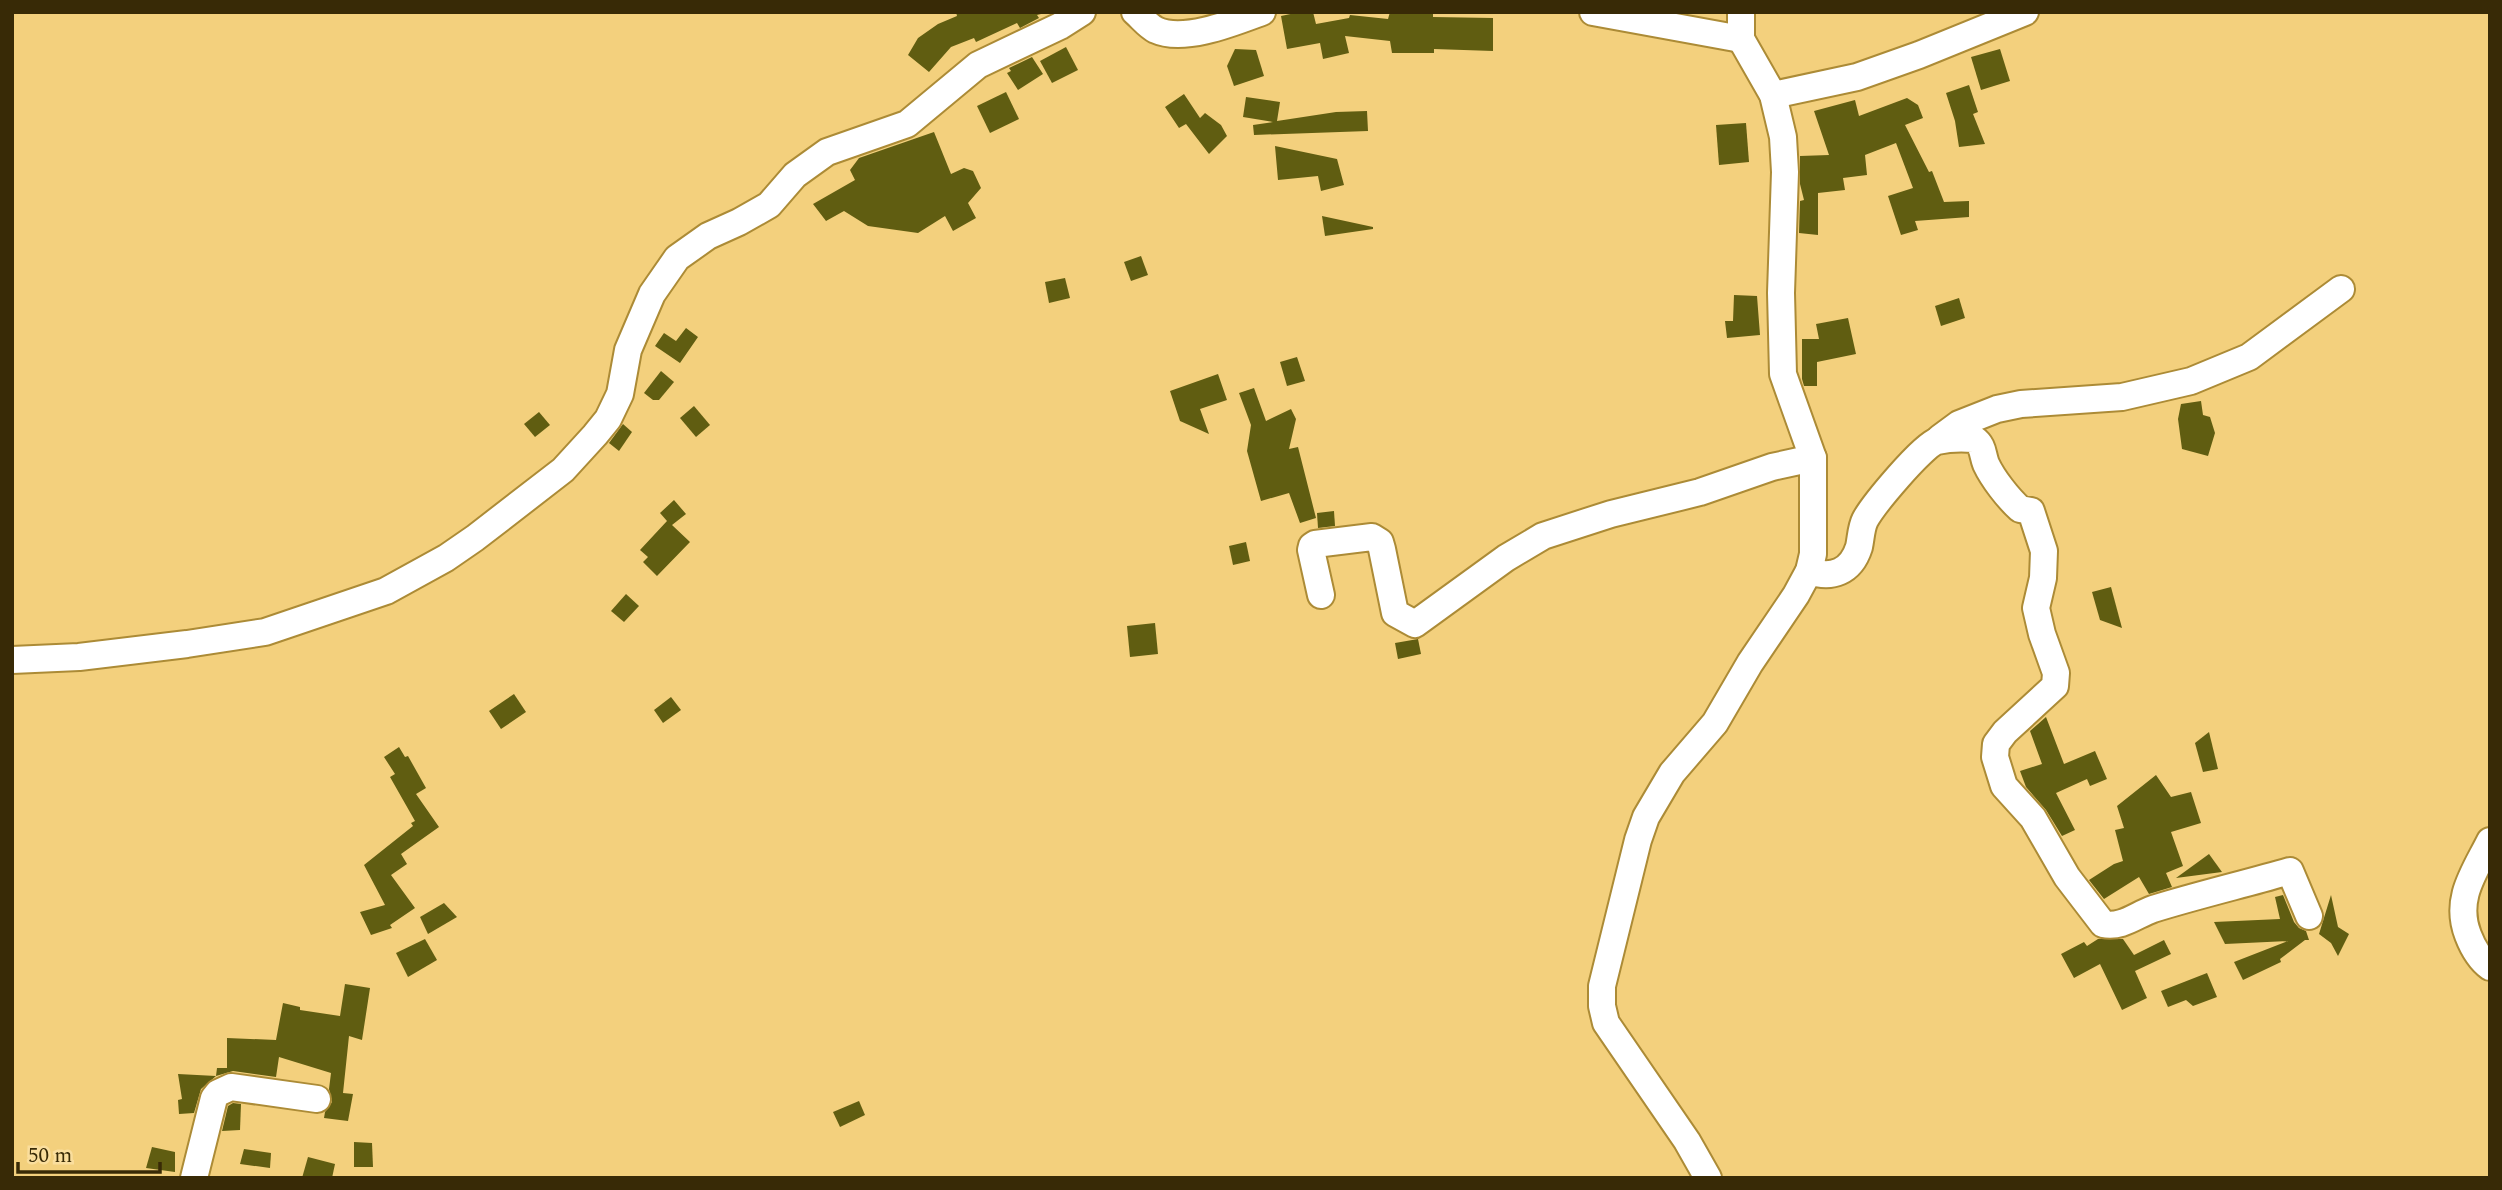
<svg xmlns="http://www.w3.org/2000/svg" width="2502" height="1190" font-family="Spectral,serif">
<rect width="100%" height="100%" fill="#f3d07d"/>
<g fill="#605d11">
<path d="M 956,12 L 1041,12 L 1041,14 L 1037,15 L 1039,18 L 1020,28 L 1017,23 L 976,42 L 974,38 L 951,47 L 929,72 L 908,55 L 918,38 L 938,24 L 957,16 Z"/>
<path d="M 1300,12 L 1313,12 L 1316,24 L 1349,18 L 1350,15 L 1388,19 L 1390,12 L 1433,12 L 1433,17 L 1493,18 L 1493,51 L 1434,49 L 1434,53 L 1392,53 L 1390,41 L 1345,36 L 1349,53 L 1323,59 L 1320,43 L 1287,49 L 1281,16 Z"/>
<path d="M 1066,47 L 1078,70 L 1052,83 L 1040,61 Z"/>
<path d="M 1235,49 L 1256,50 L 1264,76 L 1234,86 L 1227,66 Z"/>
<path d="M 2000,49 L 2010,81 L 1981,90 L 1971,57 Z"/>
<path d="M 1032,57 L 1043,74 L 1018,90 L 1007,73 L 1011,71 L 1009,68 Z"/>
<path d="M 1969,85 L 1978,112 L 1973,114 L 1985,144 L 1959,147 L 1955,121 L 1946,93 Z"/>
<path d="M 1006,92 L 1019,119 L 990,133 L 977,106 Z"/>
<path d="M 1184,94 L 1200,118 L 1205,113 L 1221,125 L 1227,136 L 1209,154 L 1186,124 L 1179,128 L 1165,107 Z"/>
<path d="M 1246,97 L 1280,102 L 1277,121 L 1336,112 L 1367,111 L 1368,131 L 1254,135 L 1253,125 L 1273,122 L 1243,117 Z"/>
<path d="M 1907,98 L 1918,105 L 1923,118 L 1905,125 L 1929,172 L 1932,171 L 1944,202 L 1969,201 L 1969,217 L 1915,221 L 1918,230 L 1901,235 L 1888,196 L 1913,188 L 1896,143 L 1865,155 L 1867,175 L 1843,178 L 1845,190 L 1818,193 L 1818,235 L 1799,233 L 1800,201 L 1804,200 L 1800,184 L 1800,156 L 1829,155 L 1814,111 L 1855,100 L 1859,116 Z"/>
<path d="M 1746,123 L 1749,162 L 1719,165 L 1716,125 Z"/>
<path d="M 934,132 L 951,174 L 964,168 L 973,171 L 981,188 L 968,203 L 976,218 L 953,231 L 945,216 L 918,233 L 868,226 L 844,211 L 826,221 L 813,204 L 855,180 L 850,170 L 859,158 Z"/>
<path d="M 1275,146 L 1337,159 L 1344,185 L 1321,191 L 1318,176 L 1278,180 Z"/>
<path d="M 1322,216 L 1373,227 L 1373,229 L 1325,236 Z"/>
<path d="M 1141,256 L 1148,275 L 1131,281 L 1124,262 Z"/>
<path d="M 1065,278 L 1070,298 L 1049,303 L 1045,282 Z"/>
<path d="M 1734,295 L 1757,296 L 1760,335 L 1727,338 L 1725,321 L 1733,321 Z"/>
<path d="M 1959,298 L 1965,318 L 1941,326 L 1935,306 Z"/>
<path d="M 1848,318 L 1856,354 L 1817,362 L 1817,386 L 1804,386 L 1802,379 L 1802,339 L 1819,339 L 1816,324 Z"/>
<path d="M 686,328 L 698,337 L 680,363 L 655,346 L 664,333 L 676,341 Z"/>
<path d="M 1297,357 L 1305,381 L 1287,386 L 1280,362 Z"/>
<path d="M 661,371 L 674,382 L 659,400 L 653,400 L 644,393 Z"/>
<path d="M 1218,374 L 1227,400 L 1200,409 L 1209,434 L 1180,421 L 1170,391 Z"/>
<path d="M 1254,388 L 1266,421 L 1291,409 L 1296,419 L 1289,449 L 1298,447 L 1316,518 L 1300,523 L 1289,493 L 1261,501 L 1247,451 L 1251,425 L 1239,393 Z"/>
<path d="M 2201,401 L 2203,415 L 2210,417 L 2215,433 L 2208,456 L 2182,449 L 2178,419 L 2181,404 Z"/>
<path d="M 694,406 L 710,425 L 696,437 L 680,418 Z"/>
<path d="M 539,412 L 550,425 L 535,437 L 524,424 Z"/>
<path d="M 623,424 L 632,432 L 619,451 L 609,443 Z"/>
<path d="M 674,500 L 686,514 L 672,525 L 690,542 L 657,576 L 643,562 L 648,557 L 640,550 L 667,521 L 660,513 Z"/>
<path d="M 1334,511 L 1335,526 L 1318,528 L 1317,513 Z"/>
<path d="M 1246,542 L 1250,561 L 1233,565 L 1229,546 Z"/>
<path d="M 2111,587 L 2122,628 L 2100,620 L 2092,592 Z"/>
<path d="M 626,594 L 639,606 L 624,622 L 611,611 Z"/>
<path d="M 1155,623 L 1158,654 L 1130,657 L 1127,626 Z"/>
<path d="M 1418,639 L 1421,654 L 1398,659 L 1395,643 Z"/>
<path d="M 514,694 L 526,712 L 501,729 L 489,711 Z"/>
<path d="M 671,697 L 681,710 L 663,723 L 654,710 Z"/>
<path d="M 2046,717 L 2064,764 L 2095,751 L 2107,779 L 2090,786 L 2087,779 L 2056,793 L 2075,830 L 2062,836 L 2046,810 L 2026,787 L 2020,771 L 2042,764 L 2030,731 Z"/>
<path d="M 2209,732 L 2218,769 L 2203,772 L 2195,743 Z"/>
<path d="M 399,747 L 405,757 L 408,756 L 426,788 L 416,794 L 439,827 L 401,854 L 407,864 L 391,875 L 415,908 L 390,925 L 392,928 L 371,935 L 360,912 L 385,905 L 364,865 L 413,826 L 411,823 L 415,821 L 390,777 L 395,774 L 384,757 Z"/>
<path d="M 2156,775 L 2171,797 L 2191,792 L 2201,823 L 2171,832 L 2183,866 L 2166,873 L 2172,887 L 2149,894 L 2139,877 L 2104,899 L 2089,880 L 2114,864 L 2123,861 L 2115,830 L 2124,828 L 2117,806 Z"/>
<path d="M 2209,854 L 2222,872 L 2176,878 Z"/>
<path d="M 2283,895 L 2294,922 L 2299,928 L 2306,931 L 2309,940 L 2305,940 L 2280,959 L 2281,962 L 2243,980 L 2234,962 L 2288,941 L 2225,944 L 2214,922 L 2280,919 L 2275,897 Z"/>
<path d="M 2331,895 L 2338,927 L 2349,934 L 2338,956 L 2331,943 L 2319,934 Z"/>
<path d="M 444,903 L 457,917 L 428,934 L 420,917 Z"/>
<path d="M 425,939 L 437,960 L 408,977 L 396,953 Z"/>
<path d="M 2098,939 L 2123,939 L 2134,955 L 2164,940 L 2171,954 L 2135,971 L 2147,998 L 2122,1010 L 2100,964 L 2074,978 L 2061,954 L 2084,942 L 2087,946 Z"/>
<path d="M 2207,973 L 2217,997 L 2193,1006 L 2186,1000 L 2168,1007 L 2161,991 Z"/>
<path d="M 345,984 L 370,988 L 362,1040 L 349,1036 L 343,1093 L 353,1094 L 348,1121 L 324,1118 L 325,1112 L 332,1102 L 329,1089 L 331,1073 L 279,1057 L 276,1077 L 233,1071 L 216,1076 L 217,1068 L 227,1068 L 227,1038 L 276,1040 L 283,1003 L 300,1007 L 300,1010 L 340,1016 Z"/>
<path d="M 178,1074 L 216,1076 L 201,1089 L 194,1113 L 179,1114 L 178,1100 L 182,1099 Z"/>
<path d="M 859,1101 L 865,1115 L 840,1127 L 833,1112 Z"/>
<path d="M 233,1103 L 241,1104 L 240,1130 L 222,1131 L 228,1106 Z"/>
<path d="M 354,1142 L 372,1143 L 373,1167 L 354,1167 Z"/>
<path d="M 152,1147 L 175,1152 L 175,1172 L 146,1168 Z"/>
<path d="M 244,1149 L 271,1153 L 270,1168 L 240,1164 Z"/>
<path d="M 308,1157 L 335,1164 L 332,1178 L 302,1178 Z"/>
</g>
<g fill="none" stroke-linecap="round" stroke-linejoin="round">
<defs>
<g id="minor">
<path d="M 1135,12 C 1142,18 1148,26 1156,30 C 1184,43 1235,22 1262,12"/>
<path d="M 1593,12 L 1741,39"/>
<path d="M 1773,95 L 1857,77 L 1919,55 L 2025,12"/>
<path d="M 1940,438 L 1959,424 L 1997,409 L 2021,404 L 2122,397 L 2191,381 L 2249,357 L 2341,289"/>
<path d="M 1809,571 C 1832,579 1851,572 1859,547 C 1861,538 1861,528 1865,520 C 1873,505 1922,446 1937,441 C 1950,438 1962,438 1974,439 C 1984,446 1982,454 1986,464 C 1993,479 2008,498 2020,509 L 2031,511 L 2044,551 L 2043,578 L 2036,608 L 2042,634 L 2056,673 L 2055,686 L 2005,732 L 1996,744 L 1995,757 L 2004,786 L 2033,818 L 2067,877 L 2103,924 C 2122,928 2136,915 2153,909 C 2198,895 2245,884 2290,871 L 2309,916"/>
<path d="M 1321,595 L 1311,550 L 1312,546 L 1315,544 L 1372,537 L 1380,542 L 1382,549 L 1395,613 L 1415,624 L 1506,558 L 1543,536 L 1611,514 L 1700,492 L 1772,467 L 1813,458"/>
<path d="M 12,660 L 79,657 L 187,644 L 265,632 L 386,591 L 446,558 L 475,538 L 563,470 L 595,435 L 608,419 L 620,394 L 628,350 L 652,294 L 677,258 L 708,236 L 739,222 L 769,205 L 795,175 L 827,152 L 907,124 L 978,65 L 1060,26 L 1082,12"/>
<path d="M 2490,841 C 2474,873 2454,899 2468,935 C 2473,948 2479,959 2490,967"/>
<path d="M 194,1178 L 214,1098 L 218,1093 L 231,1087 L 317,1099"/>
<path d="M 1708,1178 L 1687,1141 L 1606,1023 L 1602,1006 L 1602,986 L 1638,840 L 1646,817 L 1672,773 L 1715,723 L 1750,663 L 1796,595 L 1809,571 L 1813,554 L 1813,458 L 1783,374 L 1781,293 L 1785,172 L 1783,137 L 1773,95 L 1741,39 L 1741,12"/>
</g>
</defs>
<use href="#minor" stroke="#ac8b36" stroke-width="30"/>
<use href="#minor" stroke="#fff" stroke-width="26"/>
</g>
<rect width="2502" height="1190" fill="none" stroke="#382a06" stroke-width="28"/>
<path d="M18 1162v10h142v-10" fill="none" stroke="#382a06" stroke-width="3.5"/>
<text x="28" y="1162" font-size="21" fill="#382a06" stroke="#fade9d" stroke-width="5" paint-order="stroke">50 m</text>
</svg>
